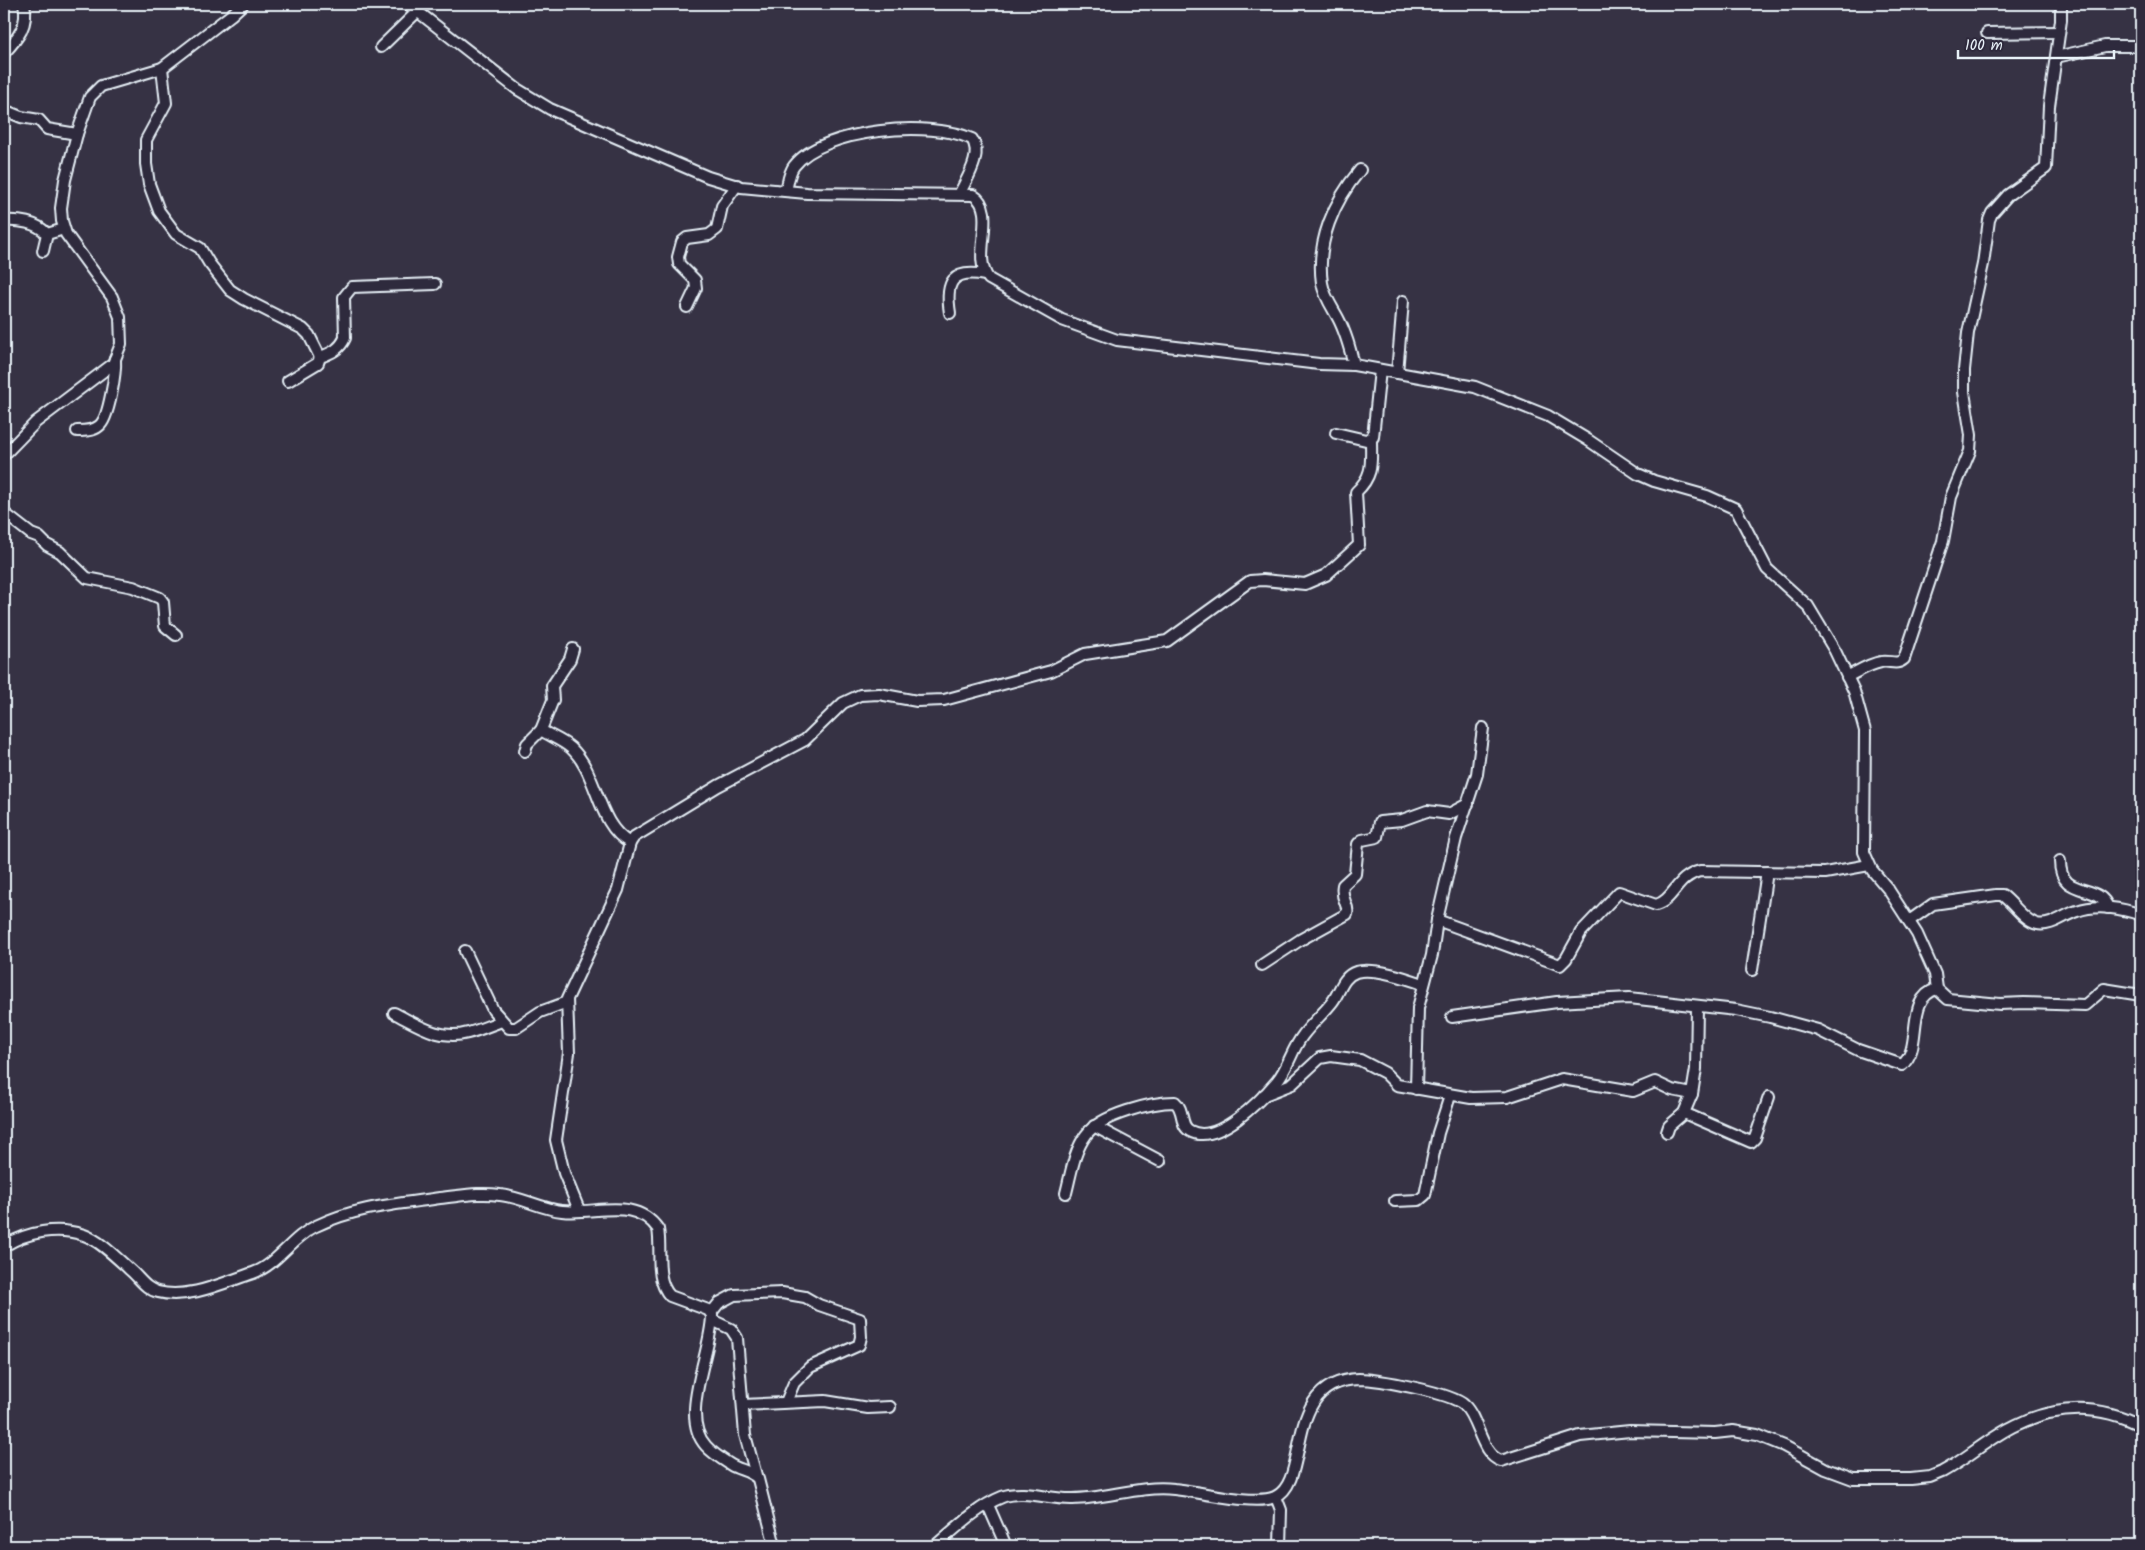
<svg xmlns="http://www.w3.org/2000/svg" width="2145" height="1550" font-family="Kalam,sans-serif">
<rect width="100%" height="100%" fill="#363244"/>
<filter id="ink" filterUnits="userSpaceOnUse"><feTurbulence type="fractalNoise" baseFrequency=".02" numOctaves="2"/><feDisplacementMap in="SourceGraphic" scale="10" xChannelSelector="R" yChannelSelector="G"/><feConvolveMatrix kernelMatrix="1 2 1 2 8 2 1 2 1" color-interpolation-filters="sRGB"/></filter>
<g filter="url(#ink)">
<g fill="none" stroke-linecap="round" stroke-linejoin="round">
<defs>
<g id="minor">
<path d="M 408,4 L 517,89 L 550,109 L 708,177 L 741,187 L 807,193 L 973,195 C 999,210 970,257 989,279 L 1062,320 L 1117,340 L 1319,364 L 1354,365 L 1475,387 L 1548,416 L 1588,440 L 1638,474 L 1654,481 L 1707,496 L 1736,509 L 1767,569 L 1808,606 L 1835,651 L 1854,691 L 1865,731 L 1864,852 L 1872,870 L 1888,889 L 1917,934 L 1935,974 L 1937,989 L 1948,999 L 2000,1004 L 2024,1003 L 2085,1005 L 2104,989 L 2141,995"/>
<path d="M 1987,33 L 2059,32"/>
<path d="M 381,47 L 417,12"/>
<path d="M 4,53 C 18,38 29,25 24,4"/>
<path d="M 2056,57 L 2105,46 L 2141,46"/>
<path d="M 162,68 L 166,103 L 146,140 L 146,164 L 149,184 L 159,211 L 176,234 L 200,248 L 209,263 L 230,290 L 244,299 L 303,329 L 309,335 L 320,357 C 332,353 340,349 345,338 L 344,297 L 352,287 L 435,284"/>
<path d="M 4,110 L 21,117 L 39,120 L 47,129 L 77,134"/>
<path d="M 786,191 C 788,183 789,172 794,166 C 823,128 932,120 972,139 C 983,155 967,178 960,193"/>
<path d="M 4,221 C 18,220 37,222 47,234"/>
<path d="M 43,251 L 47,234 L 64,229"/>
<path d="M 687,307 L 696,288 L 695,280 L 679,264 L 678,257 L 682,242 L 687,238 L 709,235 L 717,229 L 722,206 L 737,185"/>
<path d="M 950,313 C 945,282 952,269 985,275"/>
<path d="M 1354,365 C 1350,349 1346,333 1338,318 C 1332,307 1324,296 1322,283 C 1316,242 1334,201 1360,170"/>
<path d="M 1397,373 L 1403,301"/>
<path d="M 288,381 L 318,363 L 320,357"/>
<path d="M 77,431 C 84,431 93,431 99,426 C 109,419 116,372 115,359"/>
<path d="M 1336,433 L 1366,440 L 1373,437 L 1380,370"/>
<path d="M 4,455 L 36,422 L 113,364 L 121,344 L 120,317 L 112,297 L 66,234 L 62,221 L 61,208 L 65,180 L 77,134 L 90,97 L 101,86 L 162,68 L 231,15 L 243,4"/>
<path d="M 4,513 L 31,534 L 39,537 L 47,545 L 60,552 L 87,578 L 133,587 L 160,598 L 163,602 L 165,626 L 176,635"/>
<path d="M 573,649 L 570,659 L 552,686 L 553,700 L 541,730 C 550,736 562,740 571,748 C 599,774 596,824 630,843"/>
<path d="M 1847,677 C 1857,672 1869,664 1881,662 C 1890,660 1896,666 1904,659 L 1943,541 L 1951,497 L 1970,451 L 1971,435 L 1964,392 L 1964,370 L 1968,333 L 1983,264 L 1989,220 L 1992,213 L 2008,195 L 2046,168 L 2049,106 L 2061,20 L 2061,4"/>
<path d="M 525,751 L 527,744 L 541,730"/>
<path d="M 2060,861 C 2060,900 2099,881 2108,908"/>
<path d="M 1437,920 L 1560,965 L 1566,959 L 1581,932 L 1619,892 L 1656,905 C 1674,900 1676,877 1700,871 L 1825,873 L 1869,865"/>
<path d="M 1909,921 L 1933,904 L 1996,895 L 2002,895 C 2013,903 2024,921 2037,924 C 2051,927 2064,915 2077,911 C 2097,904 2122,908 2141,915"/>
<path d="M 465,951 L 493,1010 L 509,1028 L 516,1028 L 540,1012 L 567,1002"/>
<path d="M 1262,965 L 1300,940 L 1347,914 C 1350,905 1340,901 1343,885 L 1355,874 L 1358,844 L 1362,840 L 1377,837 L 1380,822 L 1402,820 L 1427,811 L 1449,814 L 1468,804"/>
<path d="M 1752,970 L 1767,872"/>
<path d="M 394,1013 C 418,1025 440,1041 468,1033 C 480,1030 490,1025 502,1021"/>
<path d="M 1452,1017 L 1557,1002 L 1629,998 L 1736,1010 L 1770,1017 L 1818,1030 L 1858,1050 L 1902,1065 C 1924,1048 1904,998 1937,989"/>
<path d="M 1416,1089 L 1418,1008 L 1432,955 L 1437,920 L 1456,838 L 1477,774 L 1483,728"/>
<path d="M 1264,1095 L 1292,1084 L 1320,1058 L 1331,1056 L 1360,1060 L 1385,1073 L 1397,1085 L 1471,1098 L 1507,1097 L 1562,1079 L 1633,1091 L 1655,1082 L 1672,1090 L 1692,1094"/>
<path d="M 1684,1113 L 1751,1142 L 1755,1138 L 1769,1097"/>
<path d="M 1094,1126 L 1160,1161"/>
<path d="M 1667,1132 L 1669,1126 L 1684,1113 L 1692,1094 L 1696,1069 L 1697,1007"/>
<path d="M 1066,1193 C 1071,1174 1074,1151 1086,1135 C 1100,1115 1152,1102 1175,1102 C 1185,1110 1179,1125 1190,1131 C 1217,1146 1261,1100 1277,1081 C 1288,1068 1292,1049 1303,1035 C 1312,1023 1324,1013 1333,1001 C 1340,991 1343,976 1356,972 C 1374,967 1406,978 1423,984"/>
<path d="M 1395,1201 L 1419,1200 L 1425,1195 L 1438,1133 L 1450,1096"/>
<path d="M 579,1210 L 564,1173 L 556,1140 L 569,1053 L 567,999 L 618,890 L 630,843 L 634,837 L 718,786 L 805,740 L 843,703 L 860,695 L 879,694 L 917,701 L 944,700 L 1051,671 L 1085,654 L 1167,641 L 1250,581 L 1263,580 L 1305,584 L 1326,575 L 1359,545 L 1356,492 C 1374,475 1371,463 1371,439"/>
<path d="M 4,1246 C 27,1232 57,1226 84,1235 C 99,1240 117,1258 129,1269 C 139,1277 145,1289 158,1292 C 188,1300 225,1282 253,1273 C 277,1265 292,1237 316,1226 C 355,1207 398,1204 440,1198 C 461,1196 479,1192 500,1195 C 522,1197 541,1209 562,1211 C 595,1215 635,1196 658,1229 C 662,1250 654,1279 670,1296 L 708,1310 L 712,1315 C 712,1352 678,1416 706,1446 C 712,1453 723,1460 731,1465 C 739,1470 752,1471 758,1479 L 775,1546"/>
<path d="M 711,1313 L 719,1303 L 734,1295 L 782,1293 L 805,1297 L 819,1305 L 860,1319 L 861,1337 L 859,1345 L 810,1367 L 794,1383 L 786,1402"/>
<path d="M 712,1320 L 731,1329 L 737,1338 L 745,1435 L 756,1475"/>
<path d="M 743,1405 L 825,1401 L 868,1408 L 890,1407"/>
<path d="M 1276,1497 L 1281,1510 L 1280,1546"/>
<path d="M 988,1505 L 1006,1546"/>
<path d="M 935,1546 C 955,1529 977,1507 1002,1497 C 1023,1489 1051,1500 1073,1499 C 1106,1499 1140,1485 1174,1489 C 1197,1491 1255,1506 1275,1497 C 1312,1481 1281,1381 1359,1379 C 1377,1379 1452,1393 1464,1405 C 1479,1419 1480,1454 1501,1461 L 1580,1436 L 1630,1431 L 1715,1433 L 1733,1431 L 1757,1435 L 1784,1446 L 1826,1469 L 1853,1479 L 1911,1479 L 1930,1477 L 1942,1472 C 1968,1458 1990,1437 2016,1425 C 2057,1405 2101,1404 2141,1426"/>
</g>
</defs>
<use href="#minor" stroke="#e8f1f8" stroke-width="14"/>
<use href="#minor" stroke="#2f2a3d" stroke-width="10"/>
</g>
</g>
<rect width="2145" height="1550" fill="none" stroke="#2f2a3d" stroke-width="20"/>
<rect x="10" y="10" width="2125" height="1530" fill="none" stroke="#e8f1f8" stroke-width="2" filter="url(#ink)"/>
<path d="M1958 50v8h156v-8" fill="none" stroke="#e8f1f8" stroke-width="2.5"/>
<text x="1965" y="50" font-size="15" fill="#e8f1f8" stroke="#2f2a3d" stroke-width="4" paint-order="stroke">100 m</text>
</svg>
